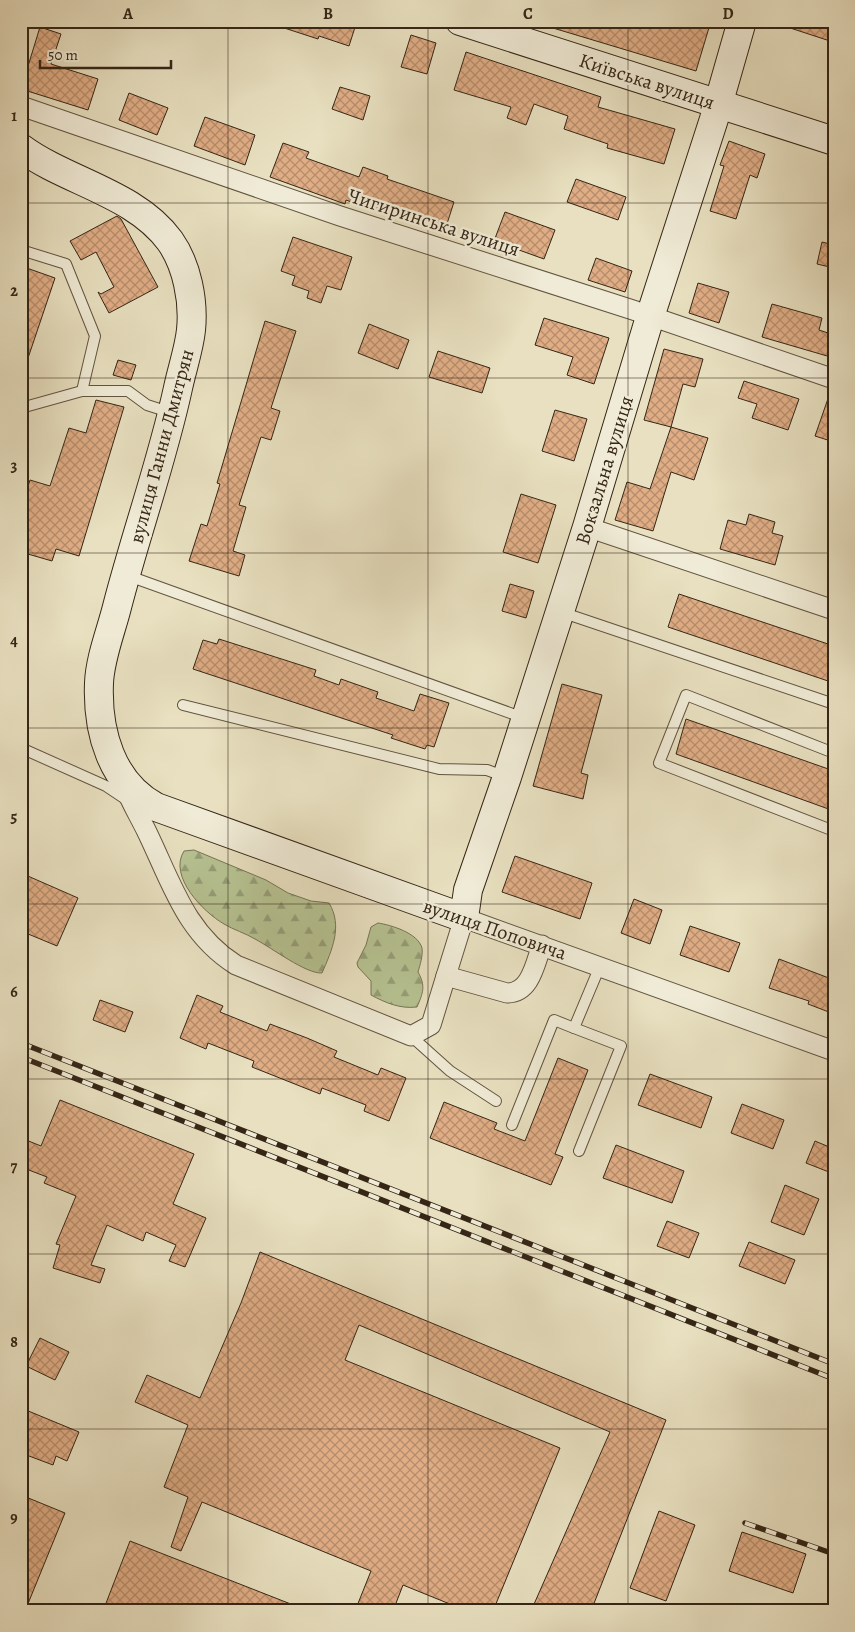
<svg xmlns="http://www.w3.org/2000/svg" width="855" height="1632" font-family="Alegreya,serif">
<defs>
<pattern id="forest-firs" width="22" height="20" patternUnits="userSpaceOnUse" patternTransform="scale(1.25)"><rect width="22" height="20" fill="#b6c292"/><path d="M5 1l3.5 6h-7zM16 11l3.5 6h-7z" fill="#959d76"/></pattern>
<pattern id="building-cross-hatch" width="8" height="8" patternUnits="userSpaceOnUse" patternTransform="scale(1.25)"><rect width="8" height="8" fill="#e0ad85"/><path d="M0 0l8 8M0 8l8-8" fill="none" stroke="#b68d6c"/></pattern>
</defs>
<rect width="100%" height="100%" fill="#e8e0c0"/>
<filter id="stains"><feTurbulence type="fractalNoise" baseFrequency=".004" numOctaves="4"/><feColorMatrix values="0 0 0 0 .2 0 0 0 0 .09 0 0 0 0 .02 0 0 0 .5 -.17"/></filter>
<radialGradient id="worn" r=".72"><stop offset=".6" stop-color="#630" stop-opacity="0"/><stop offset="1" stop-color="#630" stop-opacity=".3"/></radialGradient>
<g fill="url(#forest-firs)" stroke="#767454">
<path d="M 194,850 L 266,880 L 288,893 L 311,901 L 329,903 C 343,926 332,950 322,973 C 306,974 272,948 255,939 C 245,933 234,930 224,924 C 203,912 168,876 184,851 Z"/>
<path d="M 378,923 C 391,925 418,933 422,948 C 423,956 420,965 418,972 C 426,986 423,993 417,1007 C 400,1009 386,1003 371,995 L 371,981 L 358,967 L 357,963 L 366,945 L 371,927 Z"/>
</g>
<g fill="url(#building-cross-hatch)" stroke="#352616">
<path d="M 272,21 L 357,21 L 349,46 L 319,36 L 318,39 L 272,24 Z"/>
<path d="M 543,21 L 711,21 L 696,71 L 543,25 Z"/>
<path d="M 778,21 L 834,21 L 834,29 L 830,41 L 778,24 Z"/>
<path d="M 40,27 L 61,34 L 51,64 L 98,79 L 88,110 L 21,89 Z"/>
<path d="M 411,35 L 436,43 L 427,74 L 401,67 Z"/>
<path d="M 466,52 L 601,97 L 598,107 L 675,129 L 664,164 L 607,148 L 608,144 L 564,129 L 568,116 L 534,104 L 526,125 L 507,118 L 511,107 L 454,90 Z"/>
<path d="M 340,87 L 370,96 L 363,120 L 332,109 Z"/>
<path d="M 129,93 L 168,108 L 157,135 L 119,120 Z"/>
<path d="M 205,117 L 255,135 L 245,165 L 194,146 Z"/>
<path d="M 729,141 L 765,154 L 757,178 L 750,175 L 736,219 L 710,211 L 724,166 L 720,165 Z"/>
<path d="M 283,143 L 309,152 L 306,158 L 359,177 L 363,167 L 388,176 L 387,179 L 454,202 L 444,233 L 376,209 L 375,211 L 346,200 L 345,204 L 270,177 Z"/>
<path d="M 576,179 L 626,197 L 618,220 L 567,202 Z"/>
<path d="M 505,212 L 555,230 L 544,259 L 494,241 Z"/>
<path d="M 117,216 L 121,219 L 158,287 L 109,313 L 98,292 L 101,294 L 114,287 L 96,252 L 81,260 L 70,241 Z"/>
<path d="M 293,237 L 352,257 L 341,290 L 327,286 L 321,303 L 307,298 L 309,291 L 292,285 L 295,276 L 281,271 Z"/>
<path d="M 822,242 L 834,245 L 834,268 L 817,264 Z"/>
<path d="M 596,258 L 632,271 L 625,292 L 588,280 Z"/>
<path d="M 21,266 L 55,278 L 24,370 L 21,370 Z"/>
<path d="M 698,283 L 729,292 L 719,323 L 689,313 Z"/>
<path d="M 772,304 L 822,318 L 819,330 L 834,335 L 834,358 L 762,337 Z"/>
<path d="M 544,318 L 609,338 L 594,384 L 567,375 L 573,357 L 535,345 Z"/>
<path d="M 265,321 L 296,331 L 271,408 L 280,411 L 271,440 L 261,437 L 239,505 L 246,507 L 233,551 L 245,555 L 239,576 L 189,561 L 201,524 L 207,526 L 220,484 L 217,483 Z"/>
<path d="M 369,324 L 409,340 L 398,369 L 358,353 Z"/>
<path d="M 664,349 L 703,359 L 695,387 L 683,384 L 671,427 L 644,420 Z"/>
<path d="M 438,351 L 490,368 L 482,393 L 429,377 Z"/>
<path d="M 118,360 L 136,365 L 131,380 L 113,375 Z"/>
<path d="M 744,381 L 799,399 L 788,430 L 752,418 L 757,404 L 738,398 Z"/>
<path d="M 831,390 L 834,390 L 834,442 L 815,436 Z"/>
<path d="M 96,400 L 124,407 L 79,556 L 56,549 L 52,561 L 21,552 L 21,508 L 30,480 L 50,486 L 69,428 L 86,433 Z"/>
<path d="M 555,410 L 587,419 L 574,461 L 542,451 Z"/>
<path d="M 671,427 L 708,438 L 694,480 L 671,472 L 653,531 L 615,520 L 627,482 L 650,489 Z"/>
<path d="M 521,494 L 556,505 L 538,563 L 503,552 Z"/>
<path d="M 749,514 L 775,522 L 772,533 L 783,536 L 775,565 L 720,549 L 728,520 L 746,525 Z"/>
<path d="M 510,584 L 534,591 L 526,618 L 502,611 Z"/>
<path d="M 679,594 L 834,646 L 834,683 L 668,627 Z"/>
<path d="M 219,639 L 316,670 L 314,676 L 339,685 L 341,679 L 378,692 L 376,698 L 414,711 L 420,694 L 449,703 L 434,747 L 427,745 L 425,749 L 391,738 L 393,735 L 193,669 L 203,640 L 217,644 Z"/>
<path d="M 562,684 L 602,695 L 581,773 L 588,775 L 583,799 L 533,786 Z"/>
<path d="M 686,719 L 834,771 L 834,811 L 676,754 Z"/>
<path d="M 515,856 L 592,883 L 580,919 L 502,892 Z"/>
<path d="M 21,873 L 78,898 L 57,946 L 21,931 Z"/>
<path d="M 634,899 L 662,910 L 650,944 L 621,933 Z"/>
<path d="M 690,926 L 740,943 L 729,972 L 680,955 Z"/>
<path d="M 779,959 L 834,980 L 834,1014 L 808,1004 L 809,1001 L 769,988 Z"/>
<path d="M 197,995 L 223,1006 L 220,1012 L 267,1031 L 270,1024 L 307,1038 L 337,1051 L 334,1057 L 378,1075 L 381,1068 L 406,1078 L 389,1121 L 364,1111 L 366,1105 L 322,1088 L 320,1094 L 252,1067 L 254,1061 L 208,1043 L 206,1049 L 180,1038 Z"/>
<path d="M 100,1000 L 133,1012 L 125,1032 L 93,1020 Z"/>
<path d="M 558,1058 L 588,1070 L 555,1154 L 563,1157 L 551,1185 L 430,1138 L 444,1102 L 497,1123 L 494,1129 L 525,1141 Z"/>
<path d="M 650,1074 L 712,1097 L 701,1128 L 638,1105 Z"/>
<path d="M 60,1100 L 194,1154 L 173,1204 L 206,1218 L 185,1267 L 169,1261 L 176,1245 L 146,1232 L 143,1241 L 107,1225 L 91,1265 L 105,1269 L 100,1283 L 53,1268 L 60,1245 L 56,1244 L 76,1196 L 44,1183 L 47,1177 L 21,1167 L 21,1138 L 41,1146 Z"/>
<path d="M 742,1104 L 784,1120 L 773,1149 L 731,1133 Z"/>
<path d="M 815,1141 L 834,1149 L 834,1174 L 806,1163 Z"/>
<path d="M 616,1145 L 684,1171 L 672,1203 L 603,1178 Z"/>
<path d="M 785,1185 L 819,1199 L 804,1235 L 771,1222 Z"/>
<path d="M 667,1221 L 699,1233 L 689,1258 L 657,1246 Z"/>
<path d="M 749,1242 L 795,1260 L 785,1284 L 739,1266 Z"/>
<path d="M 260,1252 L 666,1420 L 591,1611 L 531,1611 L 610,1432 L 359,1325 L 345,1360 L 560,1448 L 493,1611 L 467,1611 L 403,1585 L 393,1611 L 355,1611 L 371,1571 L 202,1502 L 181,1551 L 171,1547 L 188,1497 L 164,1487 L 188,1425 L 135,1402 L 147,1375 L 200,1398 L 241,1303 Z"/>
<path d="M 40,1338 L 69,1352 L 55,1380 L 26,1366 Z"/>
<path d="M 21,1408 L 79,1432 L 67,1461 L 56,1456 L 53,1465 L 21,1453 Z"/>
<path d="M 21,1495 L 65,1513 L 25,1611 L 21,1611 Z"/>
<path d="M 659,1511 L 695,1525 L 666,1601 L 630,1588 Z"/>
<path d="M 742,1532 L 806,1554 L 793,1593 L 729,1571 Z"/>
<path d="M 130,1541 L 306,1610 L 306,1611 L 103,1611 Z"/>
</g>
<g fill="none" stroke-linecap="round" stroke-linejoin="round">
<defs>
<g id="lane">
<path d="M 21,250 L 66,264 L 95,336 L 82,391"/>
<path d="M 21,408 L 82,391 L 128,391 L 147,405 L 172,413"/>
<path d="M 126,575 L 524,718"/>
<path d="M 561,612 L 834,704"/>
<path d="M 183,705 L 439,769 L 487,770 L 506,777"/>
<path d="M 21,748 L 106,786 L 127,800"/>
<path d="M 834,753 L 686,695 L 659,763 L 834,831"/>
<path d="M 411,1036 L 450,1071 L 496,1101"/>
<path d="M 512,1125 L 554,1020 L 574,1028"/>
<path d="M 579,1151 L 621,1046 L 574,1028 L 600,966"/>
</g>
<g id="street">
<path d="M 21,106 L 340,216 L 633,310 L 834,379"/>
<path d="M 587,527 L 834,610"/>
<path d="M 124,785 C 130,801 138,814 146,830 C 171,881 185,933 236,965 L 411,1036 L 431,1025 L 446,976"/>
<path d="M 542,945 C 535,963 531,993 507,993 L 446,976 L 464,918 L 834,1051"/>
</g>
<g id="secondary">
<path d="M 460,21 L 834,141"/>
<path d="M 21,148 C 67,182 135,193 170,241 C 187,265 194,301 191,330 C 189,349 182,369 178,388 C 162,462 136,533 117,607 C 111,631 100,658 99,683 C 97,731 111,783 156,807 L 464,918 L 468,890 L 507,777 L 587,527 L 650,317 L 714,119 L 742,21"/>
</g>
</defs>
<use href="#lane" stroke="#625440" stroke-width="12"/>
<use href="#street" stroke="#625440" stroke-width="21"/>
<use href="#secondary" stroke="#352616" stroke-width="30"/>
<use href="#lane" stroke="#f0ebd6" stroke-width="10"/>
<use href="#street" stroke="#f0ebd6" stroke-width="19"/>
<use href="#secondary" stroke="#f0ebd6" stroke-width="28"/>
<defs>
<g id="rail">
<path d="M 21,1043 L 834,1364"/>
<path d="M 21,1057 L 834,1379"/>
<path d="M 745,1523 L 834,1554"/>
</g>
</defs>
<use href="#rail" stroke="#352616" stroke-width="5.5"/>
<use href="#rail" stroke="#f0ebd6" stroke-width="4" stroke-dasharray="11" stroke-linecap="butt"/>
</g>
<path fill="none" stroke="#352616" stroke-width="1" stroke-opacity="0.55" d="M 228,21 L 228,1611M 428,21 L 428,1611M 628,21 L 628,1611M 21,203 L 834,203M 21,378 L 834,378M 21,553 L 834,553M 21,728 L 834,728M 21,904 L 834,904M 21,1079 L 834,1079M 21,1254 L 834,1254M 21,1429 L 834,1429"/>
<g text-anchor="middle" stroke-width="5" stroke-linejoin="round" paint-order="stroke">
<g font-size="20" fill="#352616" stroke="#f0ebd6">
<text transform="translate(647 81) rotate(18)" y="7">Київська вулиця</text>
<text transform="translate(434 222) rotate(18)" y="7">Чигиринська вулиця</text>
<text transform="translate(161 446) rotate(-75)" y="7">вулиця Ганни Дмитрян</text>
<text transform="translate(604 470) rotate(-73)" y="7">Вокзальна вулиця</text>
<text transform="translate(495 929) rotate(19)" y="7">вулиця Поповича</text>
</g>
</g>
<rect width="855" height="1632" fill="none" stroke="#e8e0c0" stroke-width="55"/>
<path d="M40 60v8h131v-8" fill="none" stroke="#352616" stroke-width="2.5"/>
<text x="48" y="60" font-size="15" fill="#352616" stroke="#f0ebd6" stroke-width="4" paint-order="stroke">50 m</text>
<rect x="28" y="28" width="800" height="1576" fill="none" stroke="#352616" stroke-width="2"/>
<g font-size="16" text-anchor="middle" font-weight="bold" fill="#352616">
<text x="128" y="19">A</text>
<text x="328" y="19">B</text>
<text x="528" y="19">C</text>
<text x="728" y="19">D</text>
<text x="14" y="121">1</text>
<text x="14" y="296">2</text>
<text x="14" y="471">3</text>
<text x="14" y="646">4</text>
<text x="14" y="822">5</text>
<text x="14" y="997">6</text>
<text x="14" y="1172">7</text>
<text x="14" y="1347">8</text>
<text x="14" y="1523">9</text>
</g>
<rect width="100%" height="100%" filter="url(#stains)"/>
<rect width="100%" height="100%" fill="url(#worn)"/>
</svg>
